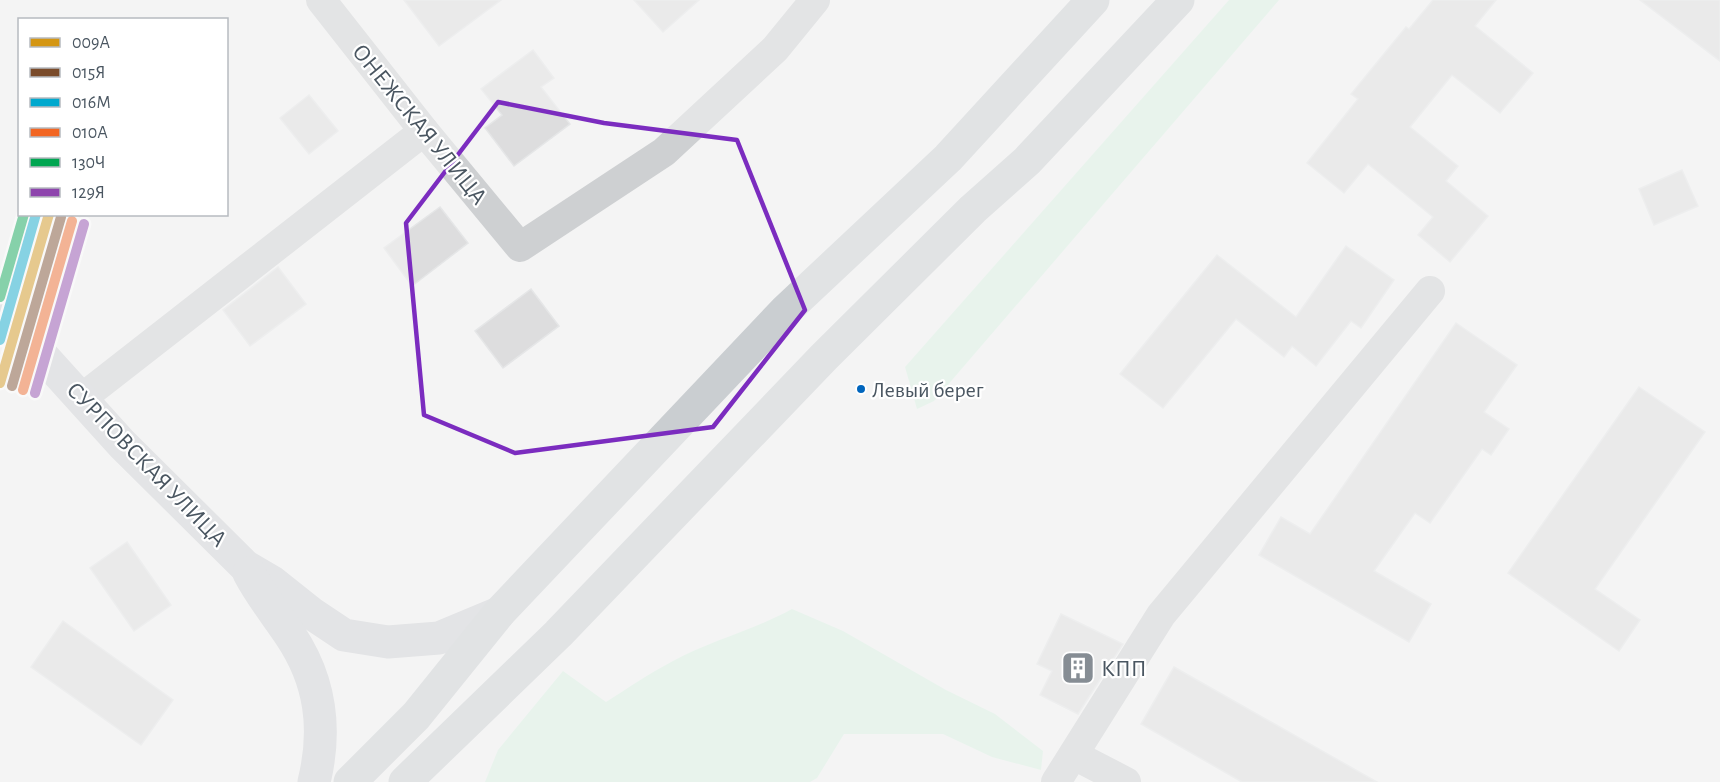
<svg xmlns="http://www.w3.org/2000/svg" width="1720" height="782" font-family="'Alegreya Sans',sans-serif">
<rect width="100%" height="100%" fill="#f4f4f4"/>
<g fill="#d9f2e3">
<path d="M 1229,0 L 1279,0 L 934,401 L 917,409 L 905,367 Z"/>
<path d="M 792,609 L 843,631 L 946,690 L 995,714 L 1043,751 L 1041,770 L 992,757 L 943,734 L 844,734 L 817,778 L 810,782 L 485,782 L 498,750 L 563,671 L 606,702 C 628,688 650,673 673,661 C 712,640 754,630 792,609 Z"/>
</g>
<g fill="#ddddde" stroke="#e5e6e7" stroke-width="1.5">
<path d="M 404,0 L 501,0 L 439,46 Z"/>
<path d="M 634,0 L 699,0 L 663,32 Z"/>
<path d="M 1433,0 L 1496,0 L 1475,26 L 1533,73 L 1500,113 L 1452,75 L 1410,127 L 1458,166 L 1446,181 L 1488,216 L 1450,262 L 1418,235 L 1433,217 L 1368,164 L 1344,193 L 1307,163 L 1358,99 L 1351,94 L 1406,27 L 1409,29 Z"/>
<path d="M 1640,0 L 1720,0 L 1720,61 Z"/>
<path d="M 533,50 L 554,78 L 541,87 L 570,124 L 514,166 L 485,128 L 502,115 L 481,89 Z"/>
<path d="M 309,95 L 338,131 L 309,154 L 280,118 Z"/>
<path d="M 1682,170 L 1698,206 L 1654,225 L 1639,189 Z"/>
<path d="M 440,207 L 468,243 L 412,286 L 384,248 Z"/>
<path d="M 1346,246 L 1394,280 L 1361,328 L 1351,321 L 1316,366 L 1292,346 L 1284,357 L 1236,319 L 1163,408 L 1120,374 L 1217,255 L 1296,317 Z"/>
<path d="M 278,267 L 306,304 L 250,346 L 223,310 Z"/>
<path d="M 531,289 L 559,326 L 503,368 L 475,331 Z"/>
<path d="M 1456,323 L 1517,365 L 1484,412 L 1509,429 L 1491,455 L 1482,449 L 1430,523 L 1415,513 L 1374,571 L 1431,604 L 1409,642 L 1259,555 L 1281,517 L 1310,534 Z"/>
<path d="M 1639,387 L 1705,432 L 1595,589 L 1640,620 L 1619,651 L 1508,573 Z"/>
<path d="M 127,542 L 171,605 L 134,631 L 90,568 Z"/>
<path d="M 1061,614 L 1123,644 L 1078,714 L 1040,695 L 1052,671 L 1037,664 Z"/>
<path d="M 63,621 L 173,700 L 141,745 L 31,667 Z"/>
<path d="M 1174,667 L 1377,782 L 1242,782 L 1141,724 Z"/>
</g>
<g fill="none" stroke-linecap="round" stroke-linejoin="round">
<g stroke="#ced0d2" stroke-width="30">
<path d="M 321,0 L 424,131 L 520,247 L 664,152 L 775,49 L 815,0"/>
<path d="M 82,398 L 424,131"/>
<path d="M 1074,755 L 1126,782"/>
<path d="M 1056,782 L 1161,615 L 1430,291"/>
</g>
<g stroke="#ced0d4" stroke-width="33">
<path d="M 0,309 L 122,444 L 245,566 L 272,582 L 311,613 L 344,635 L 388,642 L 439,638 L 499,613"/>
<path d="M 249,573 C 261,596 276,614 290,635 C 321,681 327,729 314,782"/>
</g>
<g stroke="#caced1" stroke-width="33">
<path d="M 350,782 L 416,716 L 499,613 L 785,311 L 948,158 L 1093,0"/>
<path d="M 405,782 L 558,634 L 824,357 L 973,209 L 1027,161 L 1178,0"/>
</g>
<defs>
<path id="rail-1" d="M 0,383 L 49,214"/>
<path id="rail-2" d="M 12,386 L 61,217"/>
<path id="rail-3" d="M 0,340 L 36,214"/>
<path id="rail-4" d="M 23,390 L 72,221"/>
<path id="rail-5" d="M 0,297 L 24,214"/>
<path id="rail-6" d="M 35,393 L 84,224"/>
</defs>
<use href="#rail-1" stroke="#fff" stroke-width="15"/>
<use href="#rail-2" stroke="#fff" stroke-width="15"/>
<use href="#rail-3" stroke="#fff" stroke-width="15"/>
<use href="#rail-4" stroke="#fff" stroke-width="15"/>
<use href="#rail-5" stroke="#fff" stroke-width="15"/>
<use href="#rail-6" stroke="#fff" stroke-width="15"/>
<use href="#rail-1" stroke="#d49613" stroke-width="10"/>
<use href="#rail-2" stroke="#7a4b2a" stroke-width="10"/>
<use href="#rail-3" stroke="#00a9ce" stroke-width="10"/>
<use href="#rail-4" stroke="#f26522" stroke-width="10"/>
<use href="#rail-5" stroke="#00a651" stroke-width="10"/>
<use href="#rail-6" stroke="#8e44ad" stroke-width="10"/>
</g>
<path d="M0 0H1720V782H0ZM 498,102 L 604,123 L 737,140 L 805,310 L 713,427 L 515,453 L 424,415 L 406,223 Z" fill="#f4f4f4" fill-opacity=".55" fill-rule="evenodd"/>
<path fill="none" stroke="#7b2cbf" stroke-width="4.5" stroke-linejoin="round" d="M 498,102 L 604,123 L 737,140 L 805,310 L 713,427 L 515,453 L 424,415 L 406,223 Z"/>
<defs>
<symbol id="building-square" viewBox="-11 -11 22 22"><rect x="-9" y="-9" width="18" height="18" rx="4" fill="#868d94" stroke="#fff"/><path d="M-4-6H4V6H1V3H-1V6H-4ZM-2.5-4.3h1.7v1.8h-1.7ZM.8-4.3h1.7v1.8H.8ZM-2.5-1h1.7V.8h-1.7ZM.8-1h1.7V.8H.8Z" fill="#fff"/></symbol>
</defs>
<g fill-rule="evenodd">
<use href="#building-square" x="1059" y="649" width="38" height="38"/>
</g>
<circle fill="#0065bd" stroke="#fff" stroke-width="2" cx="861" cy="389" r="5"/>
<g text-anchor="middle" stroke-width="4.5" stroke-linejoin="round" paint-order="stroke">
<g font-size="22" fill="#4a5661" stroke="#fff" text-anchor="start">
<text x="872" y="397">Левый берег</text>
</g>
<g font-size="24" fill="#4a5661" stroke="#fff">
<text transform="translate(420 124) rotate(51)" y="8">ОНЕЖСКАЯ УЛИЦА</text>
<text transform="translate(147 464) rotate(46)" y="8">СУРПОВСКАЯ УЛИЦА</text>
</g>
<g font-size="24" fill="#4a5661" stroke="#fff" text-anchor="start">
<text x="1101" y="676">КПП</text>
</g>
</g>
<rect x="18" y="18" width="210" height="198" fill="#ffffff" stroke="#b7bbc0" stroke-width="1.5"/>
<rect x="30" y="38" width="30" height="9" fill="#d49613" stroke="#b7bbc0" stroke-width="1.5"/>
<text x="72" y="48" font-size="18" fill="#4a5661">009А</text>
<rect x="30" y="68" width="30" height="9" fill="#7a4b2a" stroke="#b7bbc0" stroke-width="1.5"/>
<text x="72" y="78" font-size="18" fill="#4a5661">015Я</text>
<rect x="30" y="98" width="30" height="9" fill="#00a9ce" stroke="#b7bbc0" stroke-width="1.5"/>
<text x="72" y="108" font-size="18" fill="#4a5661">016М</text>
<rect x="30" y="128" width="30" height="9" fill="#f26522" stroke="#b7bbc0" stroke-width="1.5"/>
<text x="72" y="138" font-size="18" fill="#4a5661">010А</text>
<rect x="30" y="158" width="30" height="9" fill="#00a651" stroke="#b7bbc0" stroke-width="1.5"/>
<text x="72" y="168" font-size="18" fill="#4a5661">130Ч</text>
<rect x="30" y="188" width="30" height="9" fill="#8e44ad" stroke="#b7bbc0" stroke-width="1.5"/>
<text x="72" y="198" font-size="18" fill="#4a5661">129Я</text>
</svg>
